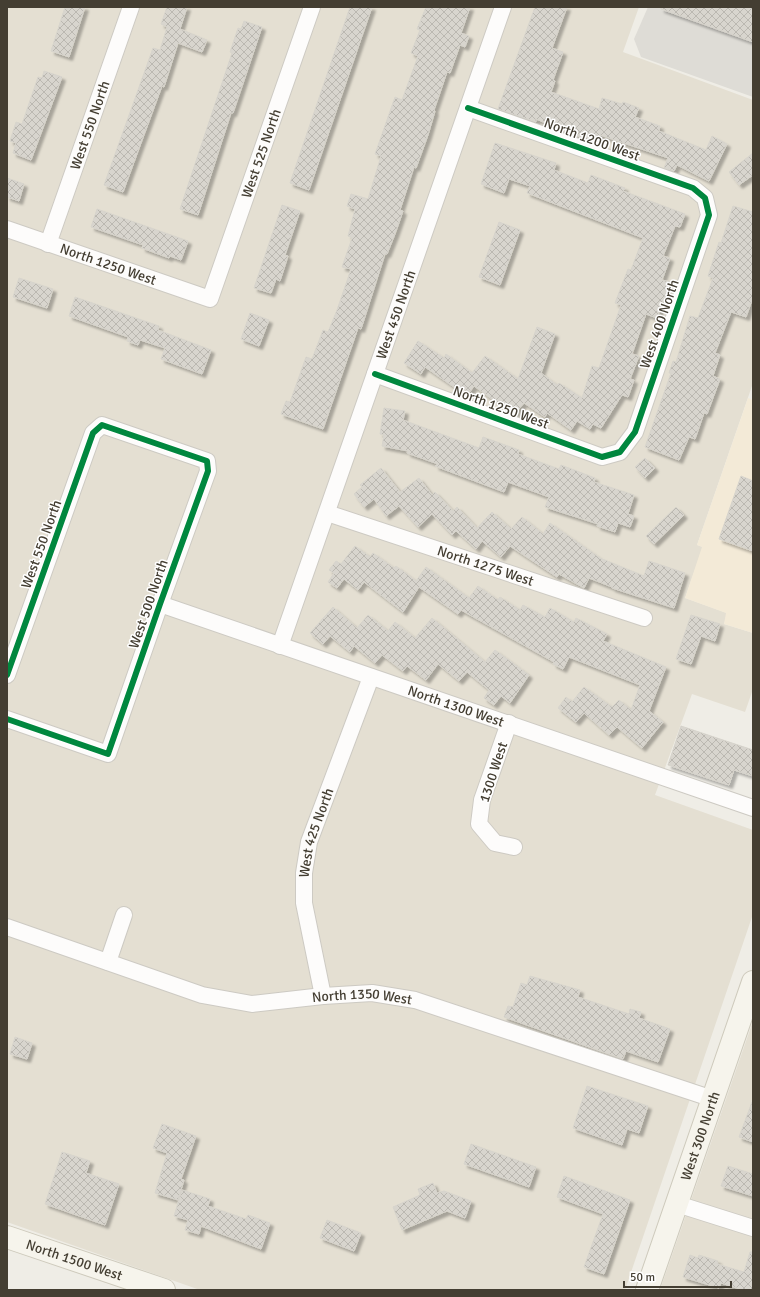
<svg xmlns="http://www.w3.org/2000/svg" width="760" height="1297" font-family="Signika,sans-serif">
<defs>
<pattern id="building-cross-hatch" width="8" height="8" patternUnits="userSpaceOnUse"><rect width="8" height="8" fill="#d8d5ce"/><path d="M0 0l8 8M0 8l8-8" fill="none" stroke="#bbb8b1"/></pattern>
<filter id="shadow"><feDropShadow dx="3.5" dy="3.5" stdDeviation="1" flood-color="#0004"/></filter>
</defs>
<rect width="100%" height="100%" fill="#efede6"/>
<g fill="#e4dfd2">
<path d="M 7,7 L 639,7 L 623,52 L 753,100 L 753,383 L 697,545 L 703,547 L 685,598 L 727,613 L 724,624 L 753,633 L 753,689 L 745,712 L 692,694 L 655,795 L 753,830 L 753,914 L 625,1290 L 200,1290 L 7,1222 Z"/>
<path d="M 753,1021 L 753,1290 L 660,1290 Z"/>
</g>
<path fill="#f3ead7" d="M 748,398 L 753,400 L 753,633 L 724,624 L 726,613 L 685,598 L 702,547 L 697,545 Z"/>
<path fill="#dedcd6" d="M 648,7 L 660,7 L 753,42 L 753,97 L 641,57 L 634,39 Z"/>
<g fill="url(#building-cross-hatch)" stroke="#d7d4cc" filter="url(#shadow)">
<path d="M 65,7 L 85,7 L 69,57 L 51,51 Z"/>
<path d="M 167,7 L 187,7 L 180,29 L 207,40 L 202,52 L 178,43 L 164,87 L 162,86 L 123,192 L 104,185 L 153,48 L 160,50 L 167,27 L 161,24 Z"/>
<path d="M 350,7 L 372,7 L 309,190 L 290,183 Z"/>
<path d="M 426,7 L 470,7 L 461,33 L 469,36 L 465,47 L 460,45 L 450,73 L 447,72 L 434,110 L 435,111 L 428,135 L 416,168 L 414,167 L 400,210 L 403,211 L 395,234 L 387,254 L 385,254 L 361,329 L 358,328 L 323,429 L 281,414 L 286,401 L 290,402 L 306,357 L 312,359 L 323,330 L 328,332 L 337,310 L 351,269 L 342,267 L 352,238 L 348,236 L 355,209 L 347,206 L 351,194 L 368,199 L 381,156 L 375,154 L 381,137 L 395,97 L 402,100 L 418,56 L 411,53 L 420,30 L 417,29 Z"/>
<path d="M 535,7 L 567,7 L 552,48 L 563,52 L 553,80 L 555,81 L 551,92 L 599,109 L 602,98 L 622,104 L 623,102 L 639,108 L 635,117 L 660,126 L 659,131 L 706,150 L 712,136 L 727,144 L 709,181 L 677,165 L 674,171 L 664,168 L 668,158 L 600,135 L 597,144 L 536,119 L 536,122 L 498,109 Z"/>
<path d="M 661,7 L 753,7 L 753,42 L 661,9 Z"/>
<path d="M 244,21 L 262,27 L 233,113 L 231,113 L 198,215 L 180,209 L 232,53 L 230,52 L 238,28 L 241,29 Z"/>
<path d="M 44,71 L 62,77 L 31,160 L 13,153 L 16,143 L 10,141 L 16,122 L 22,124 L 38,77 L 42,78 Z"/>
<path d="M 495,143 L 556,163 L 554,170 L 588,183 L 591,175 L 625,188 L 623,191 L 685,214 L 680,227 L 675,226 L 663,256 L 670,258 L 662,280 L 670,282 L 657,318 L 646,314 L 632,354 L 639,356 L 630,379 L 634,380 L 628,397 L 622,395 L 601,428 L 593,424 L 590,429 L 577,421 L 571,430 L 547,413 L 545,417 L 524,403 L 514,415 L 474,386 L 467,396 L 425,367 L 421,374 L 404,363 L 418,341 L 444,358 L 446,354 L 472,373 L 485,356 L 518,379 L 537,327 L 555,334 L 541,373 L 557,385 L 559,383 L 582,398 L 592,366 L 599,368 L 621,305 L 615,303 L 628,269 L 631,270 L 643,238 L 527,193 L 530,186 L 509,179 L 504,193 L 481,184 Z"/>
<path d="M 753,153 L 753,175 L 739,185 L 729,172 Z"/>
<path d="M 7,178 L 24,184 L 19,201 L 7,197 Z"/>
<path d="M 282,205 L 300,211 L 285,255 L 288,256 L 280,281 L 276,279 L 271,293 L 254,288 Z"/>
<path d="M 733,206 L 753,212 L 753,297 L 746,317 L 731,312 L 715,353 L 720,355 L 713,376 L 720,379 L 707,414 L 704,413 L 695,439 L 689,437 L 679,460 L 645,447 L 671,373 L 669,373 L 673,361 L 676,362 L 690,316 L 698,318 L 713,278 L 708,276 L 719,242 L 721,243 Z"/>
<path d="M 97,209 L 188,241 L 181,260 L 170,256 L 169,258 L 142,248 L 143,245 L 91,227 Z"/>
<path d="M 499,222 L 520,230 L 500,285 L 479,277 Z"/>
<path d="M 19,278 L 53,289 L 47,308 L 13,297 Z"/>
<path d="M 75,297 L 159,326 L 158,330 L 211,350 L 202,374 L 161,359 L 165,348 L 140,340 L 138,345 L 127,341 L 128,337 L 69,316 Z"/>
<path d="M 250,313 L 269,320 L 259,346 L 241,339 Z"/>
<path d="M 384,408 L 405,411 L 403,420 L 479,448 L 483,437 L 519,450 L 518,454 L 559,469 L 561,465 L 595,478 L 594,482 L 634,495 L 628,514 L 634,516 L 630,527 L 618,523 L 615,532 L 597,526 L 598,524 L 545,507 L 549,497 L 508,482 L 504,492 L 435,466 L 438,464 L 407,453 L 408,451 L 382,446 L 384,435 L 380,434 Z"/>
<path d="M 645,458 L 655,468 L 645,478 L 635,467 Z"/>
<path d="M 381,468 L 400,492 L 419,478 L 432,495 L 435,492 L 453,511 L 457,507 L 477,528 L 492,512 L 511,529 L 522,517 L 543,534 L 550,523 L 600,558 L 644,576 L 649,561 L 685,573 L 674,608 L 612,588 L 612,587 L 589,578 L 584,588 L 559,574 L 557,577 L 510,546 L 501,557 L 482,541 L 476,549 L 456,531 L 452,535 L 432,514 L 418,527 L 399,506 L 386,516 L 374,499 L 364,507 L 354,494 L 362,487 L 360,485 Z"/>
<path d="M 741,476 L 753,481 L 753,551 L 719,539 Z"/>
<path d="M 676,507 L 684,515 L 654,544 L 646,536 Z"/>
<path d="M 355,546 L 370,557 L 373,553 L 394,568 L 396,566 L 416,581 L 426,567 L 469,598 L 478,586 L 498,600 L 500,597 L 520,610 L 523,605 L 545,617 L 550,608 L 574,622 L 576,618 L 607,634 L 603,641 L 666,667 L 649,711 L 663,722 L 642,748 L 617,727 L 609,735 L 584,713 L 576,722 L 558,708 L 566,697 L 572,702 L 584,687 L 612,707 L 619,700 L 631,710 L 640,685 L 569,657 L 563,669 L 553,664 L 554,662 L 461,610 L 458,614 L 419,587 L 403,612 L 364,582 L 358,590 L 344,579 L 337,588 L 328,582 L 334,573 L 329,570 L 336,561 L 341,564 Z"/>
<path d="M 333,607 L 357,628 L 368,615 L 388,631 L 395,622 L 415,638 L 432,618 L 485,662 L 495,650 L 529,675 L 510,703 L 501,696 L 494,705 L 484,698 L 489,690 L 467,672 L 459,681 L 438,664 L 426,680 L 407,666 L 403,671 L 382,655 L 375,663 L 354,646 L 350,652 L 330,636 L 323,644 L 310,633 Z"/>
<path d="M 691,615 L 720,624 L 715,641 L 701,636 L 691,664 L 676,659 Z"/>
<path d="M 681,726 L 753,750 L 753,776 L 734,770 L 729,785 L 668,765 Z"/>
<path d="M 530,976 L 580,990 L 578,997 L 629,1014 L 630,1009 L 641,1012 L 639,1018 L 670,1029 L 658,1062 L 626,1051 L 623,1059 L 504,1017 L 508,1006 L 513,1007 L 521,983 L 527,985 Z"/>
<path d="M 15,1037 L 32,1043 L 27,1059 L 10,1054 Z"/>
<path d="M 587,1086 L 648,1106 L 639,1133 L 627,1129 L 622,1145 L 573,1128 Z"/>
<path d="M 752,1102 L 753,1102 L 753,1142 L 739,1137 Z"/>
<path d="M 162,1124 L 196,1136 L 181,1179 L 184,1180 L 178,1200 L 155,1193 L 167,1153 L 153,1148 Z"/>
<path d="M 471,1144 L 536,1167 L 529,1187 L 464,1164 Z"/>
<path d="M 62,1152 L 90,1161 L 86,1173 L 119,1184 L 105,1225 L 45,1204 Z"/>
<path d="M 728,1166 L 753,1174 L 753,1196 L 721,1186 Z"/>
<path d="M 564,1176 L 630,1200 L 604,1274 L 584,1267 L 603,1214 L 557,1197 Z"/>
<path d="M 433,1183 L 437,1193 L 444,1191 L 471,1201 L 465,1218 L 447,1211 L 402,1230 L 393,1207 L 420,1195 L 418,1189 Z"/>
<path d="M 182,1190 L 210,1199 L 208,1206 L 246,1219 L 248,1215 L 270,1223 L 261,1249 L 201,1226 L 199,1234 L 185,1230 L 188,1220 L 174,1216 Z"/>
<path d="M 327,1220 L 361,1233 L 354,1251 L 320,1238 Z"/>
<path d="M 750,1252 L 753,1252 L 753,1290 L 743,1290 L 721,1283 L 719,1288 L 683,1277 L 690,1255 L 698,1258 L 699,1255 L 718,1261 L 717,1264 L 744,1272 Z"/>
</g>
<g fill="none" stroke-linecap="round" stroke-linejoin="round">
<defs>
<g id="street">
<path id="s1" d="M 7,229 L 210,299 L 312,7"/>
<path id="s2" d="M 48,244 L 131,7"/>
<path d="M 375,374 L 602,457 L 620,452 L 635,432 L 709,215 L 705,198 L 693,188 L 468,108"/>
<path id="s3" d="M 327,513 L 644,618"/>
<path id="s4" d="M 160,604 L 753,808"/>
<path id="s5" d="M 280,646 L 503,7"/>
<path d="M 7,675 L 93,433 L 102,425 L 207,461 L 208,471 L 160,604 L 108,754 L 7,719"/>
<path d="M 509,723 L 482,800 L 479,824 L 495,843 L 514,847"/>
<path id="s6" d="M 7,927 L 202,995 L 252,1004 L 323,996 L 372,993 L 415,1000 L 713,1099"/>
<path d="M 108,962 L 124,915"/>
<path id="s7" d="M 323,996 L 304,903 L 304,873 L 309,842 L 371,677"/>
<path d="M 677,1204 L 753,1228"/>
</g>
<g id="secondary">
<path id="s8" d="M 7,1237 L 164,1290"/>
<path id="s9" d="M 647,1290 L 753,982"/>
</g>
</defs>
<use href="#street" stroke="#cdcac3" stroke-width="18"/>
<use href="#secondary" stroke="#cecabc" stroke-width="24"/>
<use href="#street" stroke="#fdfcfb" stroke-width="16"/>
<use href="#secondary" stroke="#f6f4ec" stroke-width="22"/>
<defs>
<g id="cycleway">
<path d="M 375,374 L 602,457 L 620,452 L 635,432 L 709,215 L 705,198 L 693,188 L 468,108"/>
<path d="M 7,675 L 93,433 L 102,425 L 207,461 L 208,471 L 160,604 L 108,754 L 7,719"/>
</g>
</defs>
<use href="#cycleway" stroke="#fff" stroke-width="8"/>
<use href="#cycleway" stroke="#00873e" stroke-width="6"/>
</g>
<g text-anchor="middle" stroke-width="3" stroke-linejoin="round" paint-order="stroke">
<g font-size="14" fill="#443e32" stroke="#fff">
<text dy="5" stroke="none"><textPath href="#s2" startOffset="126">West 550 North</textPath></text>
<text transform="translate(592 139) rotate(20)" y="5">North 1200 West</text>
<text dy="5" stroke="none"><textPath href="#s1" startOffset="369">West 525 North</textPath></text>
<text dy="5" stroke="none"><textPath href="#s1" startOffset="107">North 1250 West</textPath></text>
<text dy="5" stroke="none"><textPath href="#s5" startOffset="351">West 450 North</textPath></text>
<text transform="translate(659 324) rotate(-71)" y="5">West 400 North</text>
<text transform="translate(501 407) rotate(20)" y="5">North 1250 West</text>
<text transform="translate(41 544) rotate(-70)" y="5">West 550 North</text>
<text dy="5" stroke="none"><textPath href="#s3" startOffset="167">North 1275 West</textPath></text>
<text transform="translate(148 604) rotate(-71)" y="5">West 500 North</text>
<text dy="5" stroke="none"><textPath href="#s4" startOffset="313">North 1300 West</textPath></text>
<text transform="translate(493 772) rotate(-72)" y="5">1300 West</text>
<text dy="5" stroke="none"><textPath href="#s7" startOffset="167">West 425 North</textPath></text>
<text dy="5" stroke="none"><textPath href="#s6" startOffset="368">North 1350 West</textPath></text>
<text dy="5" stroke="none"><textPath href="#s9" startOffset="163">West 300 North</textPath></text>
<text dy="5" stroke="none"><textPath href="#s8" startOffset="71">North 1500 West</textPath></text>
</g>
</g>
<rect width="760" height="1297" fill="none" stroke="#443e32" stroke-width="16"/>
<path d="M624 1281v6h107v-6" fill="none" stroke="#443e32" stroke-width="2"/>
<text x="630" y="1281" font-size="12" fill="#443e32" stroke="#ffffff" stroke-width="3" paint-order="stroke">50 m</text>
</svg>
